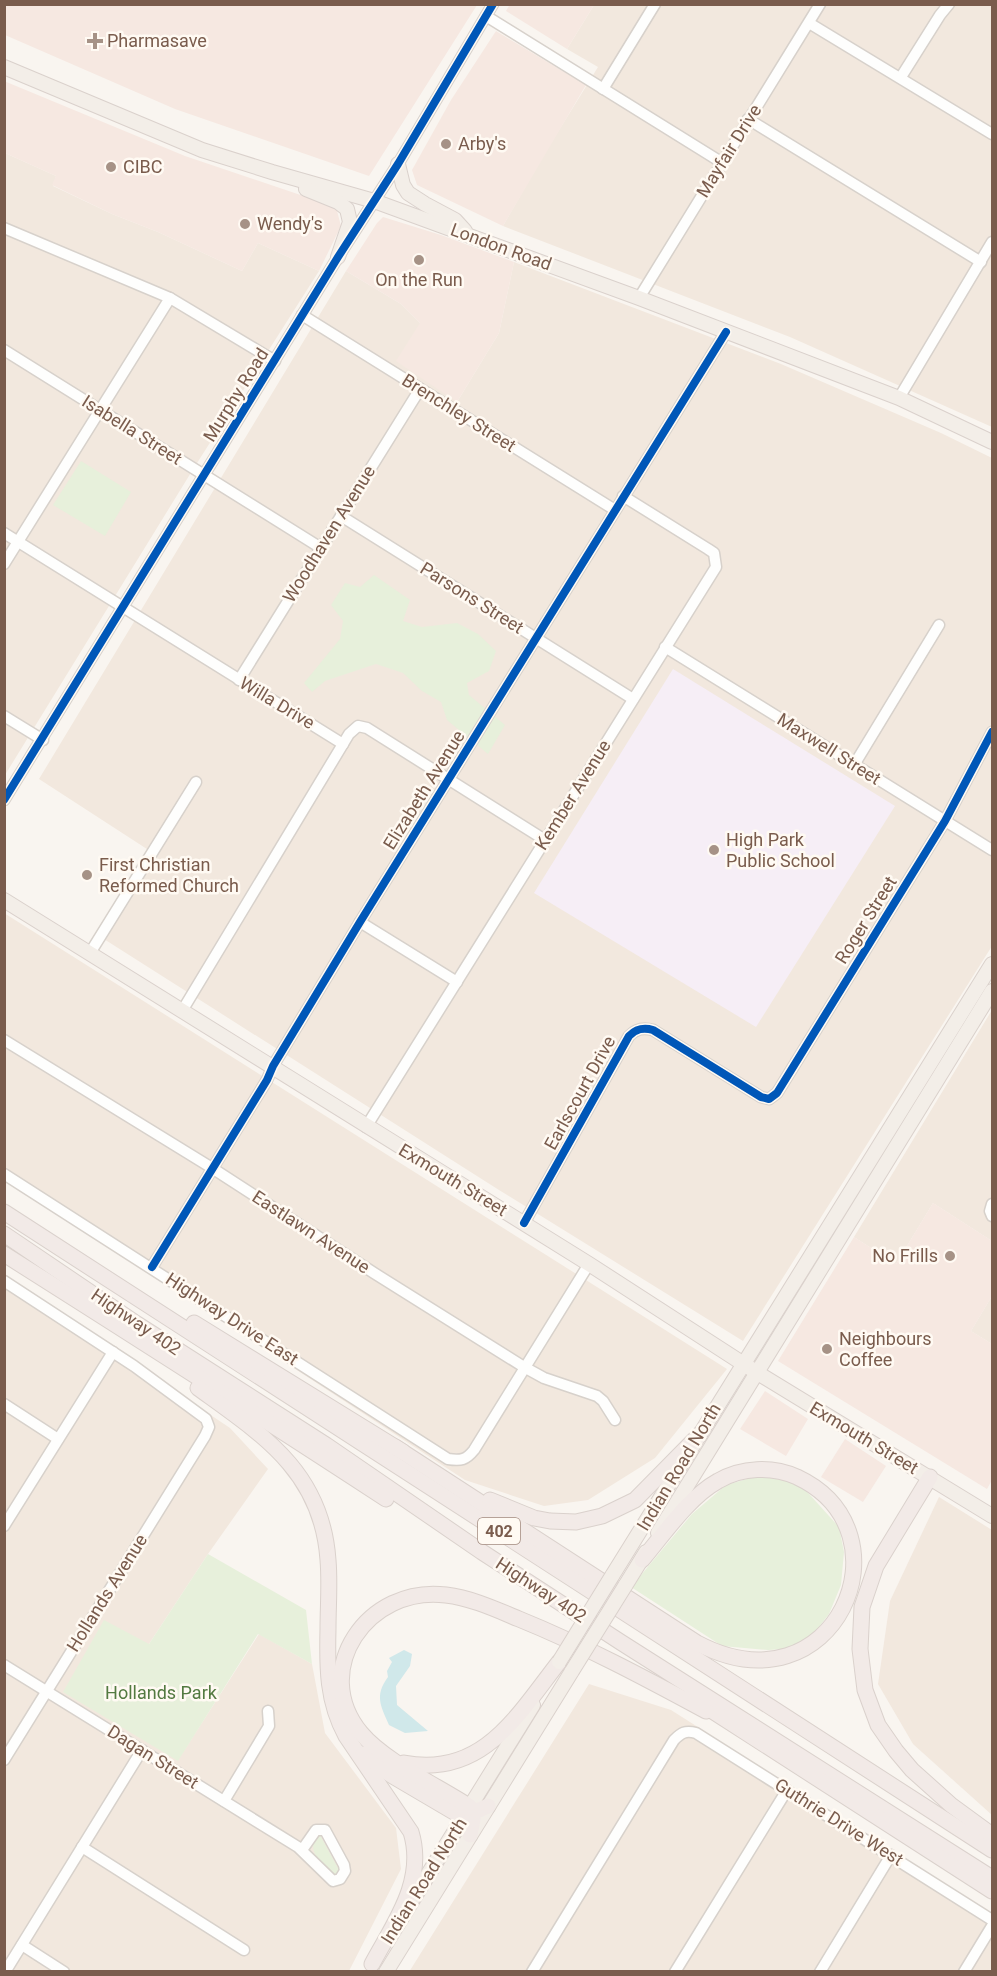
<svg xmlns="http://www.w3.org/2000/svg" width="997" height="1976" font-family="Roboto,sans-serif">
<rect width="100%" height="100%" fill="#f9f5f0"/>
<g fill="#f2e8de">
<path d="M 594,5 L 992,5 L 992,427 L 790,337 L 503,226 L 543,156 L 598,67 L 567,49 Z"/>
<path d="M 5,153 L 56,176 L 53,186 L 112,214 L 158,232 L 242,271 L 258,243 L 319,271 L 192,471 L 5,775 Z"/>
<path d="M 514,262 L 781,364 L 941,433 L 992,458 L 992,946 L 743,1341 L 499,1190 L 96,934 L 150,851 L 39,779 L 346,271 L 401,304 L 420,323 L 457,402 L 499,333 Z"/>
<path d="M 4,913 L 727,1369 L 655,1458 L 588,1500 L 544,1506 L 465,1480 L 5,1179 Z"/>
<path d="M 992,1010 L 992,1241 L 933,1203 L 896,1264 L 854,1237 Z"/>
<path d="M 4,1276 L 230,1428 L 268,1469 L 208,1554 L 149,1644 L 178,1760 L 259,1634 L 312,1664 L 325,1733 L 396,1828 L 401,1869 L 349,1971 L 5,1971 Z"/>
<path d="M 992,1296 L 992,1344 L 971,1331 Z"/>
<path d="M 939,1497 L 992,1530 L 992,1815 L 913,1744 L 878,1684 L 890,1601 Z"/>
<path d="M 589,1684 L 671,1710 L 992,1914 L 992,1971 L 409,1972 Z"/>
</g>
<g fill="#f6e8e1">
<path d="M 510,4 L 594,4 L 594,5 L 567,49 L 506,11 Z"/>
<path d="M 4,5 L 5,4 L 477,5 L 369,176 L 175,109 L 5,35 Z"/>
<path d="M 496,31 L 586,85 L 503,226 L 417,185 L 412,170 L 451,100 Z"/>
<path d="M 4,81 L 185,156 L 336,207 L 341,226 L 319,271 L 258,243 L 242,271 L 158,232 L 112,214 L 52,185 L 56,176 L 5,153 Z"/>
<path d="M 383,217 L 441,235 L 514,262 L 499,333 L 457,402 L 396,361 L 420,323 L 401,304 L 346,271 L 377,223 Z"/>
<path d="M 933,1203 L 992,1241 L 992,1296 L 971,1331 L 992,1344 L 992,1480 L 987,1489 L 778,1361 L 854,1237 L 896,1264 Z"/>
<path d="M 765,1391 L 808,1419 L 786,1456 L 740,1429 Z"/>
<path d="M 845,1439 L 886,1466 L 863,1502 L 821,1477 Z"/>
</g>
<path fill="#f6eef6" d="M 673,669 L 895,806 L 756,1027 L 534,893 Z"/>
<g fill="#e7f0db">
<path d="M 81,461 L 131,492 L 105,536 L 53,505 Z"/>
<path d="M 374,575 L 410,600 L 403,621 L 422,627 L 457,623 L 478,634 L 496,651 L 489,671 L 467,683 L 469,695 L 505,725 L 488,754 L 447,720 L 441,702 L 422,691 L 403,673 L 376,664 L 325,681 L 312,692 L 304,683 L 340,639 L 343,621 L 331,605 L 345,583 L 360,587 Z"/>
<path d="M 761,1475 L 801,1485 L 839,1527 L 844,1552 L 841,1585 L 829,1614 L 809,1640 L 784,1649 L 768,1650 L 722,1646 L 631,1587 L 692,1514 L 726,1485 Z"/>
<path d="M 208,1554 L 306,1610 L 312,1664 L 258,1634 L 178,1761 L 63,1692 L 104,1620 L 149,1644 Z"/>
<path d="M 320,1835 L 339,1870 L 338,1875 L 331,1875 C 321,1862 307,1852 316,1836 Z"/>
</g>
<path fill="#d0e8ea" d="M 404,1650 L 412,1654 L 410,1666 L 396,1686 L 397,1705 L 428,1731 L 405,1733 L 389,1725 C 381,1706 374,1696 388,1677 L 387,1671 L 392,1662 L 389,1658 Z"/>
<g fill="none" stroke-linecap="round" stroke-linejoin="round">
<defs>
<g id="minor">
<path d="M 486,16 L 721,162"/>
<path d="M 809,23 L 992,134"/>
<path d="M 901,77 L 940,15 L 949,4"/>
<path d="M 603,89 L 655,4"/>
<path d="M 748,119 L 981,262"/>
<path d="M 4,228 L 170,298 L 275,361"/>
<path d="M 639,298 L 820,4"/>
<path d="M 302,315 L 615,510"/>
<path d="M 4,350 L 321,548"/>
<path d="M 899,398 L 992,242"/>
<path d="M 341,516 L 633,699"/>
<path d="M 4,533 L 343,744"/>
<path d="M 4,564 L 170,298"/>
<path d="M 665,647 L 992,850"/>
<path d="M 239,680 L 420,389"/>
<path d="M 4,716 L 43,740"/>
<path d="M 854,765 L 939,625"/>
<path d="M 4,800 L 338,257 L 398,164 L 493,4"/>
<path d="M 360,922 L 457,982"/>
<path d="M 90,953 L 196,782"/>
<path d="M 182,1011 L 349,734 L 358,726 L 367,728 L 545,840"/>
<path d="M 4,1040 L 212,1168 L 374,1273 L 524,1367 L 544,1378 L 597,1396 L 603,1401 L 615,1420"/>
<path d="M 366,1127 L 716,567 L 714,553 L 708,549 L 623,496"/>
<path d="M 4,1174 L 448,1459 C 461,1461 466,1460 474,1450 L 589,1264"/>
<path d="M 992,1204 L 990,1211 L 992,1216"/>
<path d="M 524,1223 L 629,1036 C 636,1029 643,1027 653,1030 L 761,1097 L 769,1099 L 777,1093 L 945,821 L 992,732"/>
<path d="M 152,1267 L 267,1080 L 273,1066 L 360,922 L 726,332"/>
<path d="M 4,1281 L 134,1366 L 206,1419 L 209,1427 L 205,1436 L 4,1760"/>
<path d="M 4,1404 L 58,1439"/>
<path d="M 4,1526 L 113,1352"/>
<path d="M 4,1665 L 298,1847 L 333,1881 L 340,1879 L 345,1871 L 344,1865 L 325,1830 L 316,1830 L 302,1850"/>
<path d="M 224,1801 L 269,1726 L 268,1711"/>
<path d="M 82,1847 L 244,1950"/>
<path d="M 22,1945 L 64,1972"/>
<path d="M 5,1972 L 142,1750"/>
<path d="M 532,1972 L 674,1740 C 681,1733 685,1730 696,1733 L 992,1920"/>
<path d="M 675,1972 L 787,1790"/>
<path d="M 820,1972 L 891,1855"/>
<path d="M 964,1972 L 992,1926"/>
</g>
<g id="major">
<path d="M 4,67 L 202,150 L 272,172 L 374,201 L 639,298 L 899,398 L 992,442"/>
<path d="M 398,164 L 403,185 L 408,193 L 425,204 L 455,220 L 465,231"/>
<path d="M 306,189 L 338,202 L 347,209 L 350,222 L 338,257"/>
<path d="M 4,900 L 589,1264 L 756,1372 L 992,1516"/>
<path d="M 658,1533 L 992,991"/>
<path d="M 612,1576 L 992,964"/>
<path d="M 625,1586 L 646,1552"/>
<path d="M 407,1908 L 533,1705"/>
<path d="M 386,1972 L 572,1671"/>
</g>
<g id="highway">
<path d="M 4,1212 L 992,1850"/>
<path d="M 4,1234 L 137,1324 L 326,1445 L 482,1552 L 622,1643 L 992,1878"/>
<path d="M 4,1254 C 132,1335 259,1416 386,1499"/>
<path d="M 194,1323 L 403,1452"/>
<path d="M 198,1388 C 263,1435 322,1472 328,1560 C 330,1583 328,1606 328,1629 C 327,1667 327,1702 346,1736 L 411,1832 C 426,1881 394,1923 372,1964"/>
<path d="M 395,1447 L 697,1643 C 835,1716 914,1532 797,1477 C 772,1466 742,1467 718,1481 C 689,1497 664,1534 642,1560"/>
<path d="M 930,1477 L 876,1566 L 862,1607 L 860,1649 L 865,1690 L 878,1725 L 896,1751 L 912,1770 L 951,1805 L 992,1835"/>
<path d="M 490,1500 L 534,1518 L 550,1521 L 576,1522 L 602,1516 L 635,1500 L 700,1434"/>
<path d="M 700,1703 L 992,1891"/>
<path d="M 363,1754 L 391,1775 L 459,1815 L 468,1815 L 488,1806"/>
<path d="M 404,1763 C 482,1778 517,1716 559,1662"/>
<path d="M 470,1835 L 473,1819 L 470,1807 C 438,1786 384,1761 361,1733 C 309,1670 368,1585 446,1595 C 471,1598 495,1609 519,1619 C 583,1645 645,1678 706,1711"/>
</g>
</defs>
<use href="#minor" stroke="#d7d1cb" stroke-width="13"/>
<use href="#major" stroke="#dad1cc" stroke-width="16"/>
<use href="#highway" stroke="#dad1cc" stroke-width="17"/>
<use href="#minor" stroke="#fefefd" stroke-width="10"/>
<use href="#major" stroke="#f3eee8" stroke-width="14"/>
<use href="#highway" stroke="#f2eae7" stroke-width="15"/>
<defs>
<g id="major-bridge">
<path d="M 559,1662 L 612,1576"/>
<path d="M 572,1671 L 625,1586"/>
</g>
</defs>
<use href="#major-bridge" stroke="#dad1cc" stroke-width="16" stroke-linecap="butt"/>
<use href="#major-bridge" stroke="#f3eee8" stroke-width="14"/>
<defs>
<g id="cycleway">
<path d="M 4,800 L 338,257 L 398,164 L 493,4"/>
<path d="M 524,1223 L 629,1036 C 636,1029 643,1027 653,1030 L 761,1097 L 769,1099 L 777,1093 L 945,821 L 992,732"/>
<path d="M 152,1267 L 267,1080 L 273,1066 L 360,922 L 726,332"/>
</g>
</defs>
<use href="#cycleway" stroke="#fffaf3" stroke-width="11"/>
<use href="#cycleway" stroke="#0057b8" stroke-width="8"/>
</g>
<g fill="#a69286" stroke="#fffaf3" stroke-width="2">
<path d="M92 32h6v6h6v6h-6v6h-6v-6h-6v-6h6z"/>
<circle cx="446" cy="144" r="6"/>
<circle cx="111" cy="167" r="6"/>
<circle cx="245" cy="224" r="6"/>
<circle cx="419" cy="260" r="6"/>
<circle cx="714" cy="850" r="6"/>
<circle cx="87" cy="875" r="6"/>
<circle cx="950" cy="1256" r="6"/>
<circle cx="827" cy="1349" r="6"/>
</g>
<g text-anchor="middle" stroke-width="5" stroke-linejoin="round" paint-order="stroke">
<rect fill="#fffaf3" stroke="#a28b7f" stroke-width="1.5" x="478" y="1518" width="42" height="26" rx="4.5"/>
<g font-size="16" font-weight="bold" fill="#7a5c4d">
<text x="499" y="1537">402</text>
</g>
<g font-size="18" fill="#7a5c4d" stroke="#fffaf3" text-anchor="start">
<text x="107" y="47">Pharmasave</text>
<text x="458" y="150">Arby's</text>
<text x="123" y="173">CIBC</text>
<text x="257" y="230">Wendy's</text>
<text x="419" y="286" text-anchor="middle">On the Run</text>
<text x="726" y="846">High Park<tspan x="726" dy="21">Public School</tspan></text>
<text x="99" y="871">First Christian<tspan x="99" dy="21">Reformed Church</tspan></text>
<text x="938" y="1262" text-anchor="end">No Frills</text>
<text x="839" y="1345">Neighbours<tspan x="839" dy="21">Coffee</tspan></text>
</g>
<g font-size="18" fill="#7a5c4d" stroke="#fffaf3">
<text transform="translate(729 151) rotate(-58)" y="6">Mayfair Drive</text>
<text transform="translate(501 247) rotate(20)" y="6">London Road</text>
<text transform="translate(236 395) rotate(-58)" y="6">Murphy Road</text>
<text transform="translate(459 413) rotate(32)" y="6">Brenchley Street</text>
<text transform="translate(132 430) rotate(32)" y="6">Isabella Street</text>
<text transform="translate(329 534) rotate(-58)" y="6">Woodhaven Avenue</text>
<text transform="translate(472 598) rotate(32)" y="6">Parsons Street</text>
<text transform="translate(277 703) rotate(31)" y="6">Willa Drive</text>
<text transform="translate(829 749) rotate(32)" y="6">Maxwell Street</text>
<text transform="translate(424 790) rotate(-58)" y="6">Elizabeth Avenue</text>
<text transform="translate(573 795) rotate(-58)" y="6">Kember Avenue</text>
<text transform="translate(866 920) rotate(-58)" y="6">Roger Street</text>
<text transform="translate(580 1093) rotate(-61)" y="6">Earlscourt Drive</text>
<text transform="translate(453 1180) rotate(31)" y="6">Exmouth Street</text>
<text transform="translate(311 1232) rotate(33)" y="6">Eastlawn Avenue</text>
<text transform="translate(232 1319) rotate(33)" y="6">Highway Drive East</text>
<text transform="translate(136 1322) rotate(34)" y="6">Highway 402</text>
<text transform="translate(864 1438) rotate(31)" y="6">Exmouth Street</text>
<text transform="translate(679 1467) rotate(-59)" y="6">Indian Road North</text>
<text transform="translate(541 1590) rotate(33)" y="6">Highway 402</text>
<text transform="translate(107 1593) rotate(-58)" y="6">Hollands Avenue</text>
<text transform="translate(153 1757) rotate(32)" y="6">Dagan Street</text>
<text transform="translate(839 1822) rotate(32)" y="6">Guthrie Drive West</text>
<text transform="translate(424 1881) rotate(-58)" y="6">Indian Road North</text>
</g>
<g font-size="18" fill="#537a41" stroke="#fffaf3">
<text x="161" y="1699">Hollands Park</text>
</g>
</g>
<rect width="997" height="1976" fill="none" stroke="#7a5c4d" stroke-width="12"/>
</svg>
